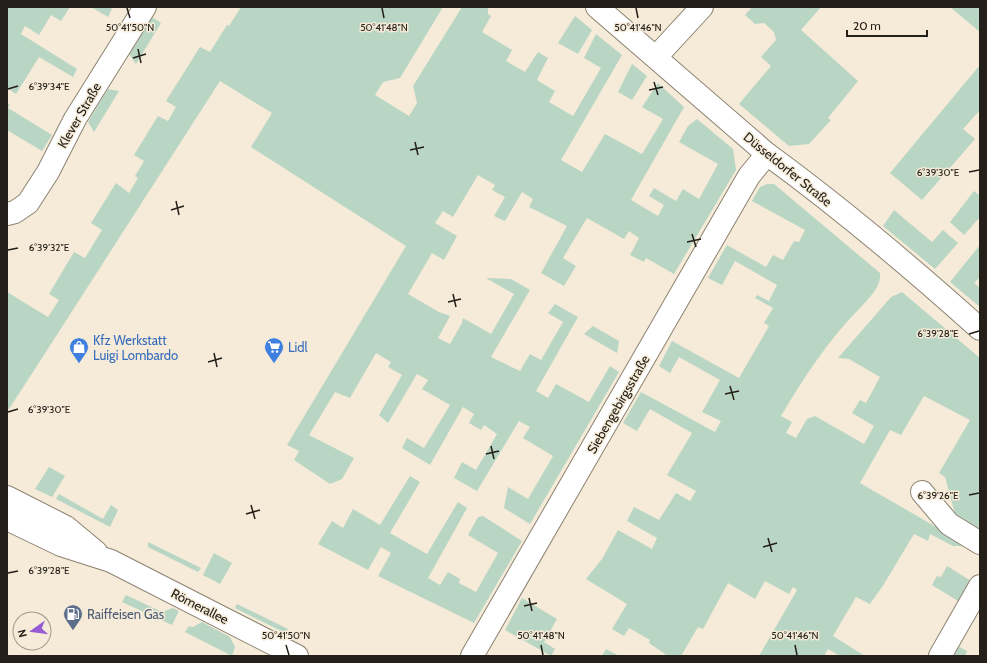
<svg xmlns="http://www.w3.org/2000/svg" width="987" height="663" font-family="Cabin,sans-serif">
<rect width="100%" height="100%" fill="#f5ebd8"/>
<g fill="#b9d6c4">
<path d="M 7,7 L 70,7 L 61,21 L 51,15 L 39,35 L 25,26 L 21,34 L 77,69 L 73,77 L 39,57 L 16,94 L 7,88 Z"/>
<path d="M 91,7 L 109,7 L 112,9 L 108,17 Z"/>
<path d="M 241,7 L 443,7 L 400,78 L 383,82 L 375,95 L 409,116 L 417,103 L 413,86 L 462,7 L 488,7 L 488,14 L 491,16 L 482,32 L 512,50 L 506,61 L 525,72 L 538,52 L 548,58 L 537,80 L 555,91 L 549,102 L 573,116 L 601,68 L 584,58 L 596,34 L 622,55 L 561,160 L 582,172 L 605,134 L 642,154 L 663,119 L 642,107 L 658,83 L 684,107 L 631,200 L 658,216 L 664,205 L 649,196 L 654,188 L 676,201 L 683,189 L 699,199 L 718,164 L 679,142 L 688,126 L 697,119 L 733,149 L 736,170 L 674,274 L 646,258 L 644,262 L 630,255 L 639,238 L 629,231 L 624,239 L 587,218 L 563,258 L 576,266 L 564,286 L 541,273 L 567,226 L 529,207 L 533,199 L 522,192 L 505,221 L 494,216 L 505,197 L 492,190 L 495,185 L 478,175 L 453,217 L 443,211 L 435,223 L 457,236 L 444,260 L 432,253 L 408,294 L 439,312 L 450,316 L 438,338 L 450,344 L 462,323 L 463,318 L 491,334 L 514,294 L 486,278 L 511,279 L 530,290 L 491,357 L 520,371 L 530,354 L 541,360 L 563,322 L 548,313 L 555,304 L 578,317 L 536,391 L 548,398 L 556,384 L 589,402 L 610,366 L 619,372 L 530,524 L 504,508 L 508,487 L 528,499 L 553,456 L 523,438 L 530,427 L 519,421 L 477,491 L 454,478 L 462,462 L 476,470 L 497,434 L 484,425 L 481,430 L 469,423 L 474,414 L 463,407 L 430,465 L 402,448 L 407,438 L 424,448 L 450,405 L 422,389 L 428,380 L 417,374 L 388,423 L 379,415 L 402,375 L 388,367 L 391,362 L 376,353 L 350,398 L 335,392 L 309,435 L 354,458 L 342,479 L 330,484 L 294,460 L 299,451 L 287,445 L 406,246 L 251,147 L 272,113 L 220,81 L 33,372 L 9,409 L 7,408 L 7,292 L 48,317 L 59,300 L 49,294 L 74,252 L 85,258 L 102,230 L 91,223 L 116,183 L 129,193 L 138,178 L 135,176 L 144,161 L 134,155 L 158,116 L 168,121 L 176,107 L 166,101 L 200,47 L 210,52 L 227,25 L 229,26 Z"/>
<path d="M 752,7 L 821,7 L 801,30 L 858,81 L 828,118 L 831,120 L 809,144 L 789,146 L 739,104 L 771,66 L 761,57 L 776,40 L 774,32 L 764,23 L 755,24 L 745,15 Z"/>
<path d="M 950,7 L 980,7 L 980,32 Z"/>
<path d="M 575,16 L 592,30 L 578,54 L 558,43 Z"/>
<path d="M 152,17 L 161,23 L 136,64 L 129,54 Z"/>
<path d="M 632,64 L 647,76 L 632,100 L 618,92 Z"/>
<path d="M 980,65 L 980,110 L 963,129 L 975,139 L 922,200 L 890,173 Z"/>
<path d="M 108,89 L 119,91 L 94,132 L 88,122 Z"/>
<path d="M 7,103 L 10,105 L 8,108 L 52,135 L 42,151 L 7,130 Z"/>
<path d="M 767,184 L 774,184 L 880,273 C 882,286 869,298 861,307 C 829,339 804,377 781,416 L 792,422 L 786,433 L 796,438 L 807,419 L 815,416 L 864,444 L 874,426 L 852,413 L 860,400 L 866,403 L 880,377 L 849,359 L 838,358 L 891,297 L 902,292 L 980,358 L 980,529 L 955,514 L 945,477 L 939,473 L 970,420 L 924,396 L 901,435 L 890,430 L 860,483 L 969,546 L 953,546 L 930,534 L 928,541 L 914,534 L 884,584 L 870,604 L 856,597 L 833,636 L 865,656 L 840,656 L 828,649 L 824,656 L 759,656 L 797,590 L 793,587 L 789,594 L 765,581 L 755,599 L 728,583 L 703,629 L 698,627 L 681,656 L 668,656 L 649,643 L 650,640 L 629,628 L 624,636 L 612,629 L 627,604 L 586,579 L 602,559 L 618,530 L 652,549 L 657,538 L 627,521 L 634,507 L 659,520 L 676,493 L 690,501 L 696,491 L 667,475 L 692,433 L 650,409 L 637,431 L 623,423 L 641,392 L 715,432 L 721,421 L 702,412 L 720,380 L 679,357 L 670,373 L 659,366 L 672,341 L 739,378 L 769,326 L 764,323 L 773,308 L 755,298 L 757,295 L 769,301 L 777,285 L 735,261 L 722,285 L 708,278 L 727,245 L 766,267 L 773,255 L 783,260 L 794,241 L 799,242 L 805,230 L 752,201 L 760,187 Z"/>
<path d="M 974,191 L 980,196 L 980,217 L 964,235 L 950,222 Z"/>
<path d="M 894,210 L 932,242 L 943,230 L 958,243 L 935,269 L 883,226 Z"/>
<path d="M 980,245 L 980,277 L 974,283 L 980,288 L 980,307 L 950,282 Z"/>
<path d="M 593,326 L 619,341 L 617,353 L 584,334 Z"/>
<path d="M 49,467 L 65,476 L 52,497 L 35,489 Z"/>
<path d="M 410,476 L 420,482 L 390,533 L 427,554 L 458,502 L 467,508 L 428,578 L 440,585 L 448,572 L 460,579 L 459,583 L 476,592 L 498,553 L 468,535 L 478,517 L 483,516 L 522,541 L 474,623 L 378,576 L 391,553 L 381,547 L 368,570 L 318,544 L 332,521 L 343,528 L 353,509 L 380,525 Z"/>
<path d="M 59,494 L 103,519 L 111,505 L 118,510 L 110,527 L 56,499 Z"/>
<path d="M 148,542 L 201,568 L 198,572 L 148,547 Z"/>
<path d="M 214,553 L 232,563 L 220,584 L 203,575 Z"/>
<path d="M 947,566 L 971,581 L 958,601 L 932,585 L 937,576 L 941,577 Z"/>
<path d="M 126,595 L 162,612 L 173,608 L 179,611 L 172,625 L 122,602 Z"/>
<path d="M 522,598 L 557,619 L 544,642 L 555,649 L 551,656 L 505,630 Z"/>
<path d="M 237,604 L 288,629 L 285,633 L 235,608 Z"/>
<path d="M 202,622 L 230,637 L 235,647 L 232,656 L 185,632 L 189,626 L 193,627 Z"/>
<path d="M 958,646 L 967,651 L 965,656 L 951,656 Z"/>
<path d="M 606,649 L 619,656 L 602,656 Z"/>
</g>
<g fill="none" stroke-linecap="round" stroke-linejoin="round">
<defs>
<g id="street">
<path d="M 597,7 L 767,154 C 841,208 912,268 980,329"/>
<path d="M 656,57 L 702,7"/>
<path d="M 7,214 L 15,212 L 28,203 L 48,172 L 75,119 L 145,7"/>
<path d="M 922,492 L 949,524 L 980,543"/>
<path d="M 472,656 L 749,176 L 767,154"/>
<path d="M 940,656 L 980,586"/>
</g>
<g id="secondary">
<path d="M 7,497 L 66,527 L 96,552"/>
<path d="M 7,519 L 61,545 L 111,561 L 297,656"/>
</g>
</defs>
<use href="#street" stroke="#8c8271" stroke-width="24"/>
<use href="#secondary" stroke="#8c8271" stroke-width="24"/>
<use href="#street" stroke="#fff" stroke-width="22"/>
<use href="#secondary" stroke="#fff" stroke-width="22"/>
</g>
<path fill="none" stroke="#242019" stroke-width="1.5" d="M 127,8 L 130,18M 382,8 L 384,18M 636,8 L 638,18M 138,49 L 141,63M 133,58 L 146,54M 654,82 L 658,95M 8,89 L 18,86M 649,90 L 663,87M 415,142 L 418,155M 410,150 L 424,147M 969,172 L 979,170M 176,201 L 179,215M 171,210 L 184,206M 692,234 L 696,247M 687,242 L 701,239M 8,250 L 18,248M 453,294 L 456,307M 448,302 L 461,299M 969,334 L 979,331M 214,353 L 217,367M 208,362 L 222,358M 730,386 L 734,400M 725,394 L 739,391M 8,412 L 18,409M 491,446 L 494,459M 486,454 L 499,451M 969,495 L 979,493M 251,505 L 255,519M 246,514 L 260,510M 768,538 L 772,552M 763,547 L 777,543M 8,573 L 18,571M 529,598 L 532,611M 524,606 L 537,603M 286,645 L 289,655M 541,645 L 543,655M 795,645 L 797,655"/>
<defs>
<symbol id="shop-pin" viewBox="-11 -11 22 30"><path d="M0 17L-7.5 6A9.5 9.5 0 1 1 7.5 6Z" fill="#3f7fe0" stroke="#f5ebd8"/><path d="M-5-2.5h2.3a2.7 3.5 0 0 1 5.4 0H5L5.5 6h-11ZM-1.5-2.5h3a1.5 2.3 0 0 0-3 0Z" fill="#fff"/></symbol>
<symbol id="supermarket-pin" viewBox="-11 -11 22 30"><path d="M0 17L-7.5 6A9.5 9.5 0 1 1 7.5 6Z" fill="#3f7fe0" stroke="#f5ebd8"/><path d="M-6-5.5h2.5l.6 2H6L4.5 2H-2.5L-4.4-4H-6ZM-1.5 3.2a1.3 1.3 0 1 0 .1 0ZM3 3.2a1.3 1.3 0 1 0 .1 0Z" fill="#fff"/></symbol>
<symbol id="fuel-pin" viewBox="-11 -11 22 30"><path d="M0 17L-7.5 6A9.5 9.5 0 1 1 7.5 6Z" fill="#5c6f8a" stroke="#f5ebd8"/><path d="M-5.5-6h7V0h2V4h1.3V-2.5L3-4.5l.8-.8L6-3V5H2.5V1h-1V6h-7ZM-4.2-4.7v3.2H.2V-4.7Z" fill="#fff"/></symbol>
</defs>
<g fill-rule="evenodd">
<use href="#shop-pin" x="68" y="336" width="22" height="30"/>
<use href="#supermarket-pin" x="263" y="336" width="22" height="30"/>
<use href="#fuel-pin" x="62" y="603" width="22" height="30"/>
</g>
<g text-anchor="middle" stroke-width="3" stroke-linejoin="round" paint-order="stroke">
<g font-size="13" fill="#242019" stroke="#f5ebd8">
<text transform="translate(79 115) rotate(-60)" y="5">Klever Straße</text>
<text transform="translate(788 169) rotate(39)" y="5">Düsseldorfer Straße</text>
<text transform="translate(618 404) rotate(-60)" y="5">Siebengebirgsstraße</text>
<text transform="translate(200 606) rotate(27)" y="5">Römerallee</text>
</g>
<g font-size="13" fill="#366cbe" stroke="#f5ebd8" text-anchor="start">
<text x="93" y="345">Kfz Werkstatt<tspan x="93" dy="15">Luigi Lombardo</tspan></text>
<text x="288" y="352">Lidl</text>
</g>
<g font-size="13" fill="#4e5e75" stroke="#f5ebd8" text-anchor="start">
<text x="87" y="619">Raiffeisen Gas</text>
</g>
</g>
<g font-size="10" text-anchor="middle" fill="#242019" stroke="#f5ebd8" stroke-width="3" stroke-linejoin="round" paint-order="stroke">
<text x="384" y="31">50°41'48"N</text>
<text x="130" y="31">50°41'50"N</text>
<text x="638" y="31">50°41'46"N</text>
<text x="49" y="90">6°39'34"E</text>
<text x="938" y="176">6°39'30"E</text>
<text x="49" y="251">6°39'32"E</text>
<text x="938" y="337">6°39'28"E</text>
<text x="49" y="413">6°39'30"E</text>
<text x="938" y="499">6°39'26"E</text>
<text x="49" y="574">6°39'28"E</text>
<text x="286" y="639">50°41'50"N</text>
<text x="541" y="639">50°41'48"N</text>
<text x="795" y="639">50°41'46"N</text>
</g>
<rect width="987" height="663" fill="none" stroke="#242019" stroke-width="16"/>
<g transform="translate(32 631) rotate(256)"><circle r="19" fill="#f5ebd8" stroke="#a19a8c"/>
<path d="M0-3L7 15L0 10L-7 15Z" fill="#965bd2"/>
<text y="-6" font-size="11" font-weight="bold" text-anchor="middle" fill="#242019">N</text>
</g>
<path d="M847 30v6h80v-6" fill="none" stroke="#242019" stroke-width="2"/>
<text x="853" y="30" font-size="12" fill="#242019" stroke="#f5ebd8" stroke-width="3" paint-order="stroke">20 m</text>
</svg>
